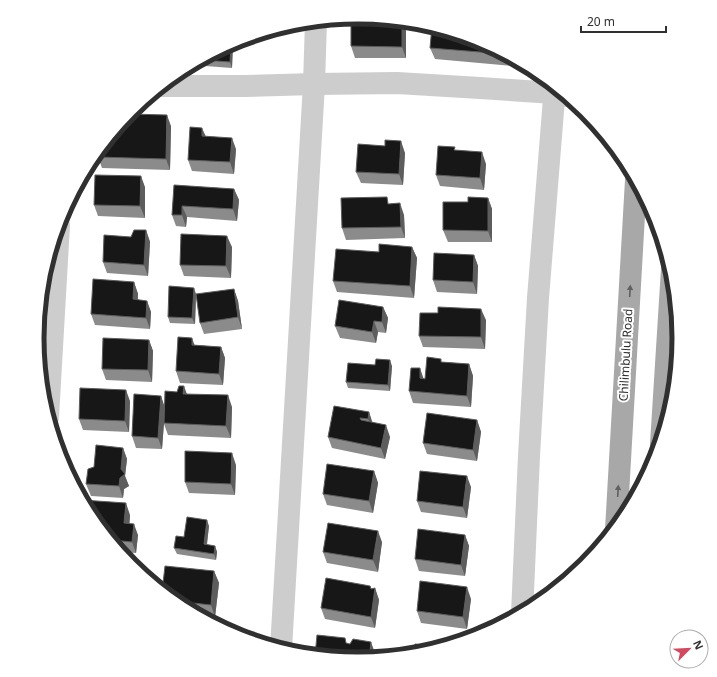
<svg xmlns="http://www.w3.org/2000/svg" width="717" height="677" font-family="'Noto Sans',sans-serif">
<rect width="100%" height="100%" fill="#fff"/>
<g fill="none" stroke-linecap="round" stroke-linejoin="round">
<g stroke="#cdcdcd" stroke-width="22">
<path d="M 161,86 L 245,86 L 314,84 L 397,83 L 480,88 L 554,93 L 567,96"/>
<path d="M 48,417 L 59,225"/>
<path d="M 522,614 L 529,456 L 538,298 L 555,86"/>
<path d="M 281,649 L 314,84 L 316,21"/>
</g>
<g stroke="#a8a8a8" stroke-width="22">
<path d="M 661,444 L 672,269"/>
<path d="M 616,530 L 636,180"/>
</g>
</g>
<g fill="#8b8b8b">
<path d="M 406,22 L 406,58 L 355,58 L 351,46 Z"/>
<path d="M 253,36 L 252,39 L 247,38 Z"/>
<path d="M 482,42 L 514,59 L 513,66 L 435,59 L 430,48 Z"/>
<path d="M 233,43 L 232,68 L 205,66 L 203,62 L 203,64 L 193,64 Z"/>
<path d="M 171,126 L 170,170 L 102,168 L 98,157 Z"/>
<path d="M 236,149 L 234,174 L 192,171 L 188,160 Z"/>
<path d="M 405,153 L 403,185 L 361,183 L 356,172 Z"/>
<path d="M 486,164 L 484,190 L 440,186 L 436,175 Z"/>
<path d="M 174,185 L 234,189 L 239,200 L 237,221 L 187,217 L 186,227 L 176,226 L 172,215 Z"/>
<path d="M 145,187 L 145,218 L 98,216 L 94,205 Z"/>
<path d="M 488,198 L 492,209 L 492,242 L 448,242 L 443,230 L 468,202 Z"/>
<path d="M 390,204 L 404,215 L 405,238 L 346,240 L 342,228 Z"/>
<path d="M 146,230 L 150,242 L 148,276 L 107,273 L 103,262 L 131,237 Z"/>
<path d="M 232,247 L 231,278 L 184,276 L 180,265 Z"/>
<path d="M 412,247 L 417,258 L 414,298 L 337,292 L 333,281 L 379,252 Z"/>
<path d="M 474,255 L 478,266 L 477,294 L 437,292 L 433,280 Z"/>
<path d="M 134,282 L 138,294 L 138,300 L 147,301 L 151,312 L 150,329 L 95,325 L 91,314 Z"/>
<path d="M 234,289 L 238,301 L 242,329 L 204,334 L 200,323 Z"/>
<path d="M 196,294 L 195,324 L 170,323 L 168,317 Z"/>
<path d="M 383,307 L 388,318 L 386,333 L 378,332 L 376,343 L 340,338 L 335,326 Z"/>
<path d="M 438,313 L 486,320 L 485,349 L 423,347 L 419,336 Z"/>
<path d="M 149,340 L 153,351 L 152,382 L 106,380 L 102,369 Z"/>
<path d="M 195,345 L 221,347 L 225,358 L 223,385 L 180,383 L 176,371 Z"/>
<path d="M 443,362 L 469,364 L 473,376 L 471,407 L 413,403 L 409,391 L 424,378 L 425,379 Z"/>
<path d="M 392,366 L 390,391 L 348,388 L 346,382 Z"/>
<path d="M 187,394 L 232,407 L 231,438 L 168,435 L 164,424 L 162,449 L 136,448 L 132,436 L 161,396 L 164,406 Z"/>
<path d="M 130,401 L 129,432 L 83,430 L 79,419 Z"/>
<path d="M 369,412 L 372,423 L 390,437 L 385,459 L 332,448 L 328,437 Z"/>
<path d="M 477,420 L 481,432 L 477,461 L 427,454 L 423,443 Z"/>
<path d="M 123,448 L 127,459 L 125,476 L 129,486 L 124,489 L 123,498 L 91,496 L 86,484 L 94,467 Z"/>
<path d="M 236,465 L 235,495 L 189,493 L 185,482 Z"/>
<path d="M 374,471 L 378,483 L 373,513 L 327,505 L 323,494 Z"/>
<path d="M 471,487 L 467,518 L 421,512 L 417,501 Z"/>
<path d="M 130,515 L 129,524 L 138,535 L 136,553 L 119,552 L 91,517 Z"/>
<path d="M 209,526 L 207,545 L 215,546 L 217,552 L 216,560 L 177,554 L 174,548 L 184,537 Z"/>
<path d="M 465,535 L 469,546 L 465,576 L 419,571 L 415,559 Z"/>
<path d="M 382,542 L 378,572 L 327,563 L 323,552 Z"/>
<path d="M 214,571 L 219,583 L 215,617 L 196,615 L 180,606 L 162,592 Z"/>
<path d="M 370,586 L 372,589 L 375,588 L 379,600 L 375,628 L 325,619 L 321,608 Z"/>
<path d="M 471,599 L 467,629 L 421,623 L 417,611 Z"/>
</g>
<g fill="#5d5d5d">
<path d="M 402,21 L 406,22 L 406,58 L 402,47 Z"/>
<path d="M 233,43 L 232,68 L 230,62 L 231,44 Z"/>
<path d="M 510,57 L 514,59 L 513,66 Z"/>
<path d="M 167,115 L 171,126 L 170,170 L 166,159 Z"/>
<path d="M 202,128 L 207,139 L 202,136 Z"/>
<path d="M 232,138 L 236,149 L 234,174 L 230,162 Z"/>
<path d="M 401,141 L 405,153 L 403,185 L 399,174 Z"/>
<path d="M 482,152 L 486,164 L 484,190 L 480,178 Z"/>
<path d="M 141,176 L 145,187 L 145,218 L 140,206 Z"/>
<path d="M 234,189 L 239,200 L 237,221 L 233,209 Z"/>
<path d="M 488,198 L 492,209 L 492,242 L 488,231 Z"/>
<path d="M 400,203 L 404,215 L 405,238 L 401,227 Z"/>
<path d="M 182,206 L 187,217 L 186,227 L 182,215 Z"/>
<path d="M 146,230 L 150,242 L 148,276 L 144,265 Z"/>
<path d="M 227,236 L 232,247 L 231,278 L 226,266 Z"/>
<path d="M 412,247 L 417,258 L 414,298 L 410,286 Z"/>
<path d="M 474,255 L 478,266 L 477,294 L 473,282 Z"/>
<path d="M 134,282 L 138,294 L 137,311 L 133,299 Z"/>
<path d="M 194,288 L 196,294 L 195,324 L 192,318 Z"/>
<path d="M 234,289 L 238,301 L 242,329 L 238,317 Z"/>
<path d="M 147,301 L 151,312 L 150,329 L 146,318 Z"/>
<path d="M 383,307 L 388,318 L 386,333 L 382,322 Z"/>
<path d="M 481,309 L 486,320 L 485,349 L 481,337 Z"/>
<path d="M 374,321 L 378,332 L 376,343 L 372,332 Z"/>
<path d="M 192,338 L 196,349 L 192,345 Z"/>
<path d="M 149,340 L 153,351 L 152,382 L 148,370 Z"/>
<path d="M 221,347 L 225,358 L 223,385 L 219,374 Z"/>
<path d="M 390,360 L 392,366 L 390,391 L 388,385 Z"/>
<path d="M 469,364 L 473,376 L 471,407 L 467,396 Z"/>
<path d="M 420,368 L 424,380 L 420,378 Z"/>
<path d="M 184,386 L 188,397 L 183,394 Z"/>
<path d="M 126,390 L 130,401 L 129,432 L 125,421 Z"/>
<path d="M 228,395 L 232,407 L 231,438 L 226,426 Z"/>
<path d="M 161,396 L 165,408 L 162,449 L 158,438 Z"/>
<path d="M 369,412 L 373,424 L 372,430 L 368,419 Z"/>
<path d="M 477,420 L 481,432 L 477,461 L 473,450 Z"/>
<path d="M 386,425 L 390,437 L 385,459 L 381,448 Z"/>
<path d="M 123,448 L 127,459 L 125,476 L 129,486 L 124,489 L 123,498 L 119,486 Z"/>
<path d="M 232,453 L 236,465 L 235,495 L 231,484 Z"/>
<path d="M 374,471 L 378,483 L 373,513 L 369,501 Z"/>
<path d="M 467,476 L 471,487 L 467,518 L 463,507 Z"/>
<path d="M 126,503 L 130,515 L 129,535 L 124,523 Z"/>
<path d="M 207,520 L 209,526 L 206,550 L 204,544 Z"/>
<path d="M 134,524 L 138,535 L 136,553 L 132,542 Z"/>
<path d="M 378,531 L 382,542 L 378,572 L 373,560 Z"/>
<path d="M 465,535 L 469,546 L 465,576 L 461,565 Z"/>
<path d="M 215,546 L 217,552 L 216,560 L 214,554 Z"/>
<path d="M 214,571 L 219,583 L 215,617 L 211,605 Z"/>
<path d="M 370,586 L 374,596 L 375,588 L 379,600 L 375,628 L 371,617 Z"/>
<path d="M 467,587 L 471,599 L 467,629 L 463,617 Z"/>
<path d="M 371,642 L 375,653 L 374,658 L 369,659 Z"/>
</g>
<g fill="#171717" stroke="#5d5d5d">
<path d="M 359,17 L 402,21 L 402,47 L 351,46 L 351,18 Z"/>
<path d="M 432,26 L 482,42 L 505,54 L 430,48 Z"/>
<path d="M 231,44 L 230,62 L 203,60 L 203,59 Z"/>
<path d="M 129,114 L 167,115 L 166,159 L 98,157 L 98,152 Z"/>
<path d="M 190,127 L 202,128 L 202,136 L 232,138 L 230,162 L 188,160 Z"/>
<path d="M 385,140 L 401,141 L 399,174 L 356,172 L 358,144 L 385,146 Z"/>
<path d="M 438,146 L 455,147 L 454,150 L 482,152 L 480,178 L 436,175 Z"/>
<path d="M 95,175 L 141,176 L 140,206 L 94,205 Z"/>
<path d="M 174,185 L 234,189 L 233,209 L 182,206 L 182,215 L 172,215 Z"/>
<path d="M 387,197 L 388,204 L 400,203 L 401,227 L 342,228 L 341,198 Z"/>
<path d="M 468,197 L 488,198 L 488,231 L 443,230 L 443,202 L 468,202 Z"/>
<path d="M 134,230 L 146,230 L 144,265 L 103,262 L 104,235 L 131,237 Z"/>
<path d="M 181,234 L 227,236 L 226,266 L 180,265 Z"/>
<path d="M 379,244 L 412,247 L 410,286 L 333,281 L 336,249 L 379,252 Z"/>
<path d="M 434,253 L 474,255 L 473,282 L 433,280 Z"/>
<path d="M 93,279 L 134,282 L 133,299 L 147,301 L 146,318 L 91,314 Z"/>
<path d="M 169,286 L 194,288 L 192,318 L 168,317 Z"/>
<path d="M 234,289 L 238,317 L 200,323 L 196,294 Z"/>
<path d="M 339,300 L 383,307 L 382,322 L 374,321 L 372,332 L 335,326 Z"/>
<path d="M 438,307 L 481,309 L 481,337 L 419,336 L 420,313 L 438,313 Z"/>
<path d="M 178,337 L 192,338 L 192,345 L 221,347 L 219,374 L 176,371 Z"/>
<path d="M 103,338 L 149,340 L 148,370 L 102,369 Z"/>
<path d="M 427,357 L 441,359 L 441,362 L 469,364 L 467,396 L 409,391 L 411,368 L 420,368 L 420,378 L 425,379 Z"/>
<path d="M 376,359 L 390,360 L 388,385 L 346,382 L 348,363 L 375,365 Z"/>
<path d="M 179,386 L 184,386 L 183,394 L 228,395 L 226,426 L 164,423 L 165,391 L 177,392 Z"/>
<path d="M 80,388 L 126,390 L 125,421 L 79,419 Z"/>
<path d="M 134,394 L 161,396 L 158,438 L 132,436 Z"/>
<path d="M 334,406 L 369,412 L 368,419 L 360,418 L 361,420 L 386,425 L 381,448 L 328,437 Z"/>
<path d="M 427,413 L 477,420 L 473,450 L 423,443 Z"/>
<path d="M 96,445 L 123,448 L 121,469 L 125,474 L 120,478 L 119,486 L 86,484 L 88,469 L 94,467 Z"/>
<path d="M 185,451 L 232,453 L 231,484 L 185,482 Z"/>
<path d="M 327,464 L 374,471 L 369,501 L 323,494 Z"/>
<path d="M 420,471 L 467,476 L 463,507 L 417,501 Z"/>
<path d="M 82,500 L 126,503 L 124,523 L 134,524 L 132,542 L 112,540 L 110,540 L 91,517 Z"/>
<path d="M 187,517 L 207,520 L 204,544 L 215,546 L 214,554 L 174,548 L 176,536 L 184,537 Z"/>
<path d="M 328,523 L 378,531 L 373,560 L 323,552 Z"/>
<path d="M 418,529 L 465,535 L 461,565 L 415,559 Z"/>
<path d="M 165,566 L 214,571 L 211,605 L 174,601 L 162,592 Z"/>
<path d="M 326,578 L 370,586 L 371,589 L 375,588 L 371,617 L 321,608 Z"/>
<path d="M 420,581 L 467,587 L 463,617 L 417,611 Z"/>
<path d="M 317,635 L 345,638 L 346,643 L 350,644 L 353,639 L 371,642 L 369,659 L 358,660 L 315,656 Z"/>
<path d="M 415,644 L 443,647 L 421,654 L 414,655 Z"/>
</g>
<defs><path id="oneway-solid" d="M-6-.8H1V-3.2L6.5 0L1 3.2V.8H-6Z"/></defs>
<g fill="#606060">
<use href="#oneway-solid" transform="translate(630 291) rotate(-87)"/>
<use href="#oneway-solid" transform="translate(618 491) rotate(-87)"/>
</g>
<g text-anchor="middle" stroke-width="4" stroke-linejoin="round" paint-order="stroke">
<g font-size="12" fill="#303030" stroke="#fff">
<text transform="translate(626 355) rotate(-87)" y="4">Chilimbulu Road</text>
</g>
</g>
<path d="M0 0H717V677H0ZM44 338a314 314 0 1 1 628 0a314 314 0 1 1-628 0Z" fill="#fff" fill-rule="evenodd"/>
<path fill="none" stroke="#303030" stroke-width="5" d="M44 338a314 314 0 1 1 628 0a314 314 0 1 1-628 0Z"/>
<g transform="translate(689 649) rotate(66)"><circle r="19" fill="#ffffff" stroke="#acacac"/>
<path d="M0-3L7 15L0 10L-7 15Z" fill="#d2485e"/>
<text y="-6" font-size="11" font-weight="bold" text-anchor="middle" fill="#303030">N</text>
</g>
<path d="M581 26v6h85v-6" fill="none" stroke="#303030" stroke-width="2"/>
<text x="587" y="26" font-size="12" fill="#303030" stroke="#ffffff" stroke-width="3" paint-order="stroke">20 m</text>
</svg>
